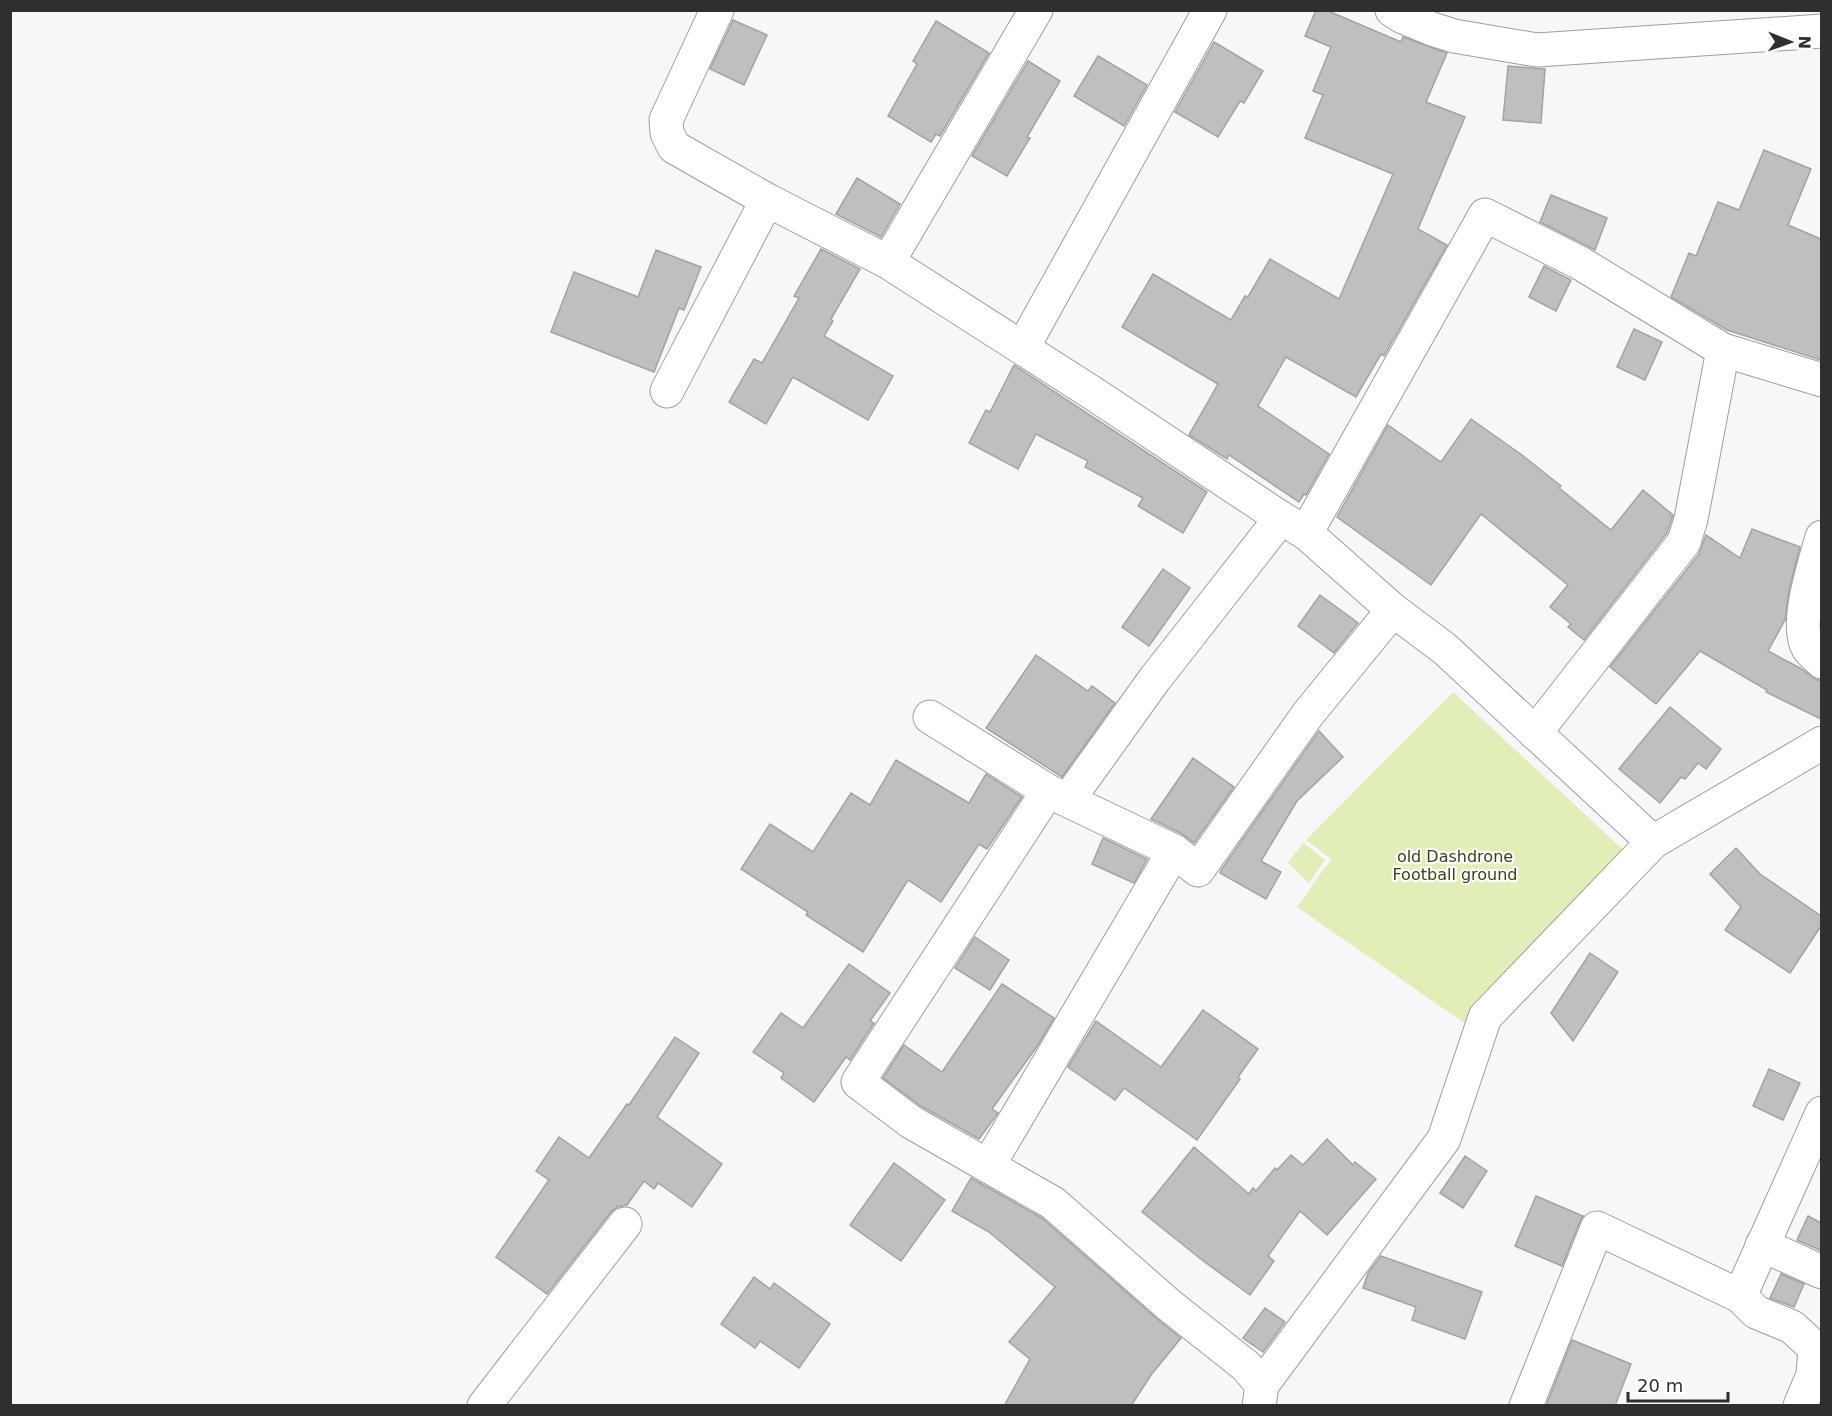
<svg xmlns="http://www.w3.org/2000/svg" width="1832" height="1416" font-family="'DejaVu Sans',sans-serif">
<rect width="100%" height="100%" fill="#f7f6f9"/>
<g fill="#e2eeb7">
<path d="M 1453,692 L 1631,857 L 1473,1029 L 1297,907 L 1331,859 L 1306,840 Z"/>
<path d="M 1303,843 L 1325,860 L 1309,883 L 1288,863 Z"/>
</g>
<g fill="#bfbec1" stroke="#a3a2a5" stroke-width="1.5">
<path d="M 1316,10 L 1326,10 L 1401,42 L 1403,37 L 1447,53 L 1426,102 L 1465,117 L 1418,229 L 1447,245 L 1384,356 L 1381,354 L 1356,397 L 1286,357 L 1258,406 L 1329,454 L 1306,495 L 1304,494 L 1299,502 L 1229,455 L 1227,459 L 1189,435 L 1218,384 L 1122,327 L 1153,274 L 1231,320 L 1245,296 L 1248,297 L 1270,259 L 1339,299 L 1393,174 L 1305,138 L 1323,95 L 1313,91 L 1331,47 L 1305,36 Z"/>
<path d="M 733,20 L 767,35 L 744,85 L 710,69 Z"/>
<path d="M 936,21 L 989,53 L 940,136 L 936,134 L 931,142 L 888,116 L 917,64 L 913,61 Z"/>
<path d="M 1214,42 L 1263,71 L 1244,103 L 1240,101 L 1218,137 L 1175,112 Z"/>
<path d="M 1098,56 L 1147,85 L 1124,126 L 1074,96 Z"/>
<path d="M 1028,61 L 1060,81 L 1027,137 L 1030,138 L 1007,176 L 972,156 Z"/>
<path d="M 1508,66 L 1545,69 L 1541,123 L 1503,120 Z"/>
<path d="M 1764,150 L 1811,169 L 1788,225 L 1821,239 L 1821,360 L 1727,330 L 1671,297 L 1689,253 L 1696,256 L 1718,202 L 1739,210 Z"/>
<path d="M 857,178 L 900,204 L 881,237 L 836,214 Z"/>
<path d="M 1551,195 L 1607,218 L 1595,250 L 1540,222 Z"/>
<path d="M 821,249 L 860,269 L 831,319 L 833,321 L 824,336 L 893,376 L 868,420 L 793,377 L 766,424 L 729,402 L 754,359 L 762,363 L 799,298 L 794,296 Z"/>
<path d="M 656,250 L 701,267 L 684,310 L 679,308 L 654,372 L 551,332 L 574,272 L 638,297 Z"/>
<path d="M 1544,266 L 1571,280 L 1556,311 L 1529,297 Z"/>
<path d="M 1634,329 L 1662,342 L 1645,380 L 1617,367 Z"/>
<path d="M 1014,365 L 1207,492 L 1183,533 L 1138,506 L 1143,498 L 1085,467 L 1088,461 L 1036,434 L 1018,469 L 969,443 L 986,410 L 990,412 Z"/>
<path d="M 1471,419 L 1522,455 L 1561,486 L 1559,488 L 1611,530 L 1643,490 L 1673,515 L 1667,533 L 1584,640 L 1568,627 L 1571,624 L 1550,607 L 1568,585 L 1481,514 L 1431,585 L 1337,517 L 1388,425 L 1441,462 Z"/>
<path d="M 1752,529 L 1800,547 L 1789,590 L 1785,620 L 1768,651 L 1800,668 L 1817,680 L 1821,680 L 1821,719 L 1766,692 L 1767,690 L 1700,651 L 1656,704 L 1610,667 L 1699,554 L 1706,535 L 1740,558 Z"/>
<path d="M 1163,569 L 1190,588 L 1149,646 L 1122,627 Z"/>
<path d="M 1320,595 L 1358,623 L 1334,653 L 1298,626 Z"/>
<path d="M 1036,655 L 1088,691 L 1092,686 L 1115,703 L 1062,777 L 986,728 Z"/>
<path d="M 1670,707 L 1721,749 L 1706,769 L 1698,763 L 1685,779 L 1681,777 L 1660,803 L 1619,769 Z"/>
<path d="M 1319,731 L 1343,757 L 1297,801 L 1261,861 L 1281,872 L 1266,899 L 1220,873 L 1221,870 Z"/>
<path d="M 1193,758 L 1234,787 L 1194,843 L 1182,834 L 1151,819 Z"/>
<path d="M 896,760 L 969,803 L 986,774 L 1022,797 L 987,849 L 979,844 L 941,902 L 908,880 L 863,952 L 806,915 L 808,912 L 741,869 L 770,824 L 813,852 L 851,793 L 870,805 Z"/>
<path d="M 1103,838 L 1147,859 L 1134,883 L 1092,864 Z"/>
<path d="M 1736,848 L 1760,874 L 1821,916 L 1821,926 L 1790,973 L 1725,930 L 1741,907 L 1710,874 Z"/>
<path d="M 975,937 L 1009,960 L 990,990 L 955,968 Z"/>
<path d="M 1590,953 L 1618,972 L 1573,1041 L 1551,1013 Z"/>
<path d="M 849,964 L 890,993 L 870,1021 L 874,1023 L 850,1060 L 846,1057 L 814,1102 L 781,1078 L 784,1073 L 753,1052 L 781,1013 L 803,1028 Z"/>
<path d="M 1002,984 L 1054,1018 L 1038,1045 L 992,1109 L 998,1113 L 979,1139 L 921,1106 L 883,1078 L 904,1045 L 942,1072 Z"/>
<path d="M 1203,1010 L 1258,1049 L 1238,1077 L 1240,1079 L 1197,1140 L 1124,1088 L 1115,1100 L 1068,1067 L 1096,1021 L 1161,1067 Z"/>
<path d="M 675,1037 L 699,1053 L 657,1117 L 722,1164 L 692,1207 L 658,1183 L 654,1189 L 644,1181 L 627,1205 L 617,1207 L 610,1213 L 547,1294 L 496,1257 L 549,1180 L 536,1171 L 559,1137 L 589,1158 L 627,1104 L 629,1105 Z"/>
<path d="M 1769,1069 L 1800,1083 L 1783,1120 L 1753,1106 Z"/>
<path d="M 1327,1139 L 1353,1165 L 1355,1162 L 1376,1179 L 1327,1235 L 1300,1211 L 1268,1256 L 1274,1261 L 1250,1295 L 1202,1260 L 1142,1212 L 1194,1147 L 1249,1194 L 1253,1188 L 1256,1191 L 1275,1168 L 1277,1170 L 1291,1155 L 1303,1165 Z"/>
<path d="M 1465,1156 L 1487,1171 L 1463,1208 L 1440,1193 Z"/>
<path d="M 894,1163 L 945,1200 L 901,1261 L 850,1225 Z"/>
<path d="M 971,1178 L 1042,1218 L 1157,1319 L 1181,1338 L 1151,1375 L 1131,1406 L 1004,1406 L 1030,1359 L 1009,1342 L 1055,1287 L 989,1232 L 952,1211 Z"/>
<path d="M 1536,1196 L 1583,1216 L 1580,1221 L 1562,1266 L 1515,1246 Z"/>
<path d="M 1808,1216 L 1821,1223 L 1821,1247 L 1820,1250 L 1797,1240 Z"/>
<path d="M 1381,1256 L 1482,1292 L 1465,1339 L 1412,1320 L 1416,1307 L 1363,1288 L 1368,1273 Z"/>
<path d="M 1781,1274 L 1804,1284 L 1794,1307 L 1770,1298 Z"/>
<path d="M 754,1277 L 770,1289 L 774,1283 L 830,1324 L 799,1368 L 760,1341 L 755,1348 L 721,1324 Z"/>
<path d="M 1265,1308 L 1285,1322 L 1263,1352 L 1243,1338 Z"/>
<path d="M 1572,1340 L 1631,1364 L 1615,1406 L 1546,1406 Z"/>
</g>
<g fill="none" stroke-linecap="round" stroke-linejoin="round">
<defs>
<g id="minor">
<path d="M 717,10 L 666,120 L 667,133 L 674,147 L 767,200 L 888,262 L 1094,394 L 1281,518 L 1306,533 L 1393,610 L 1445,649 L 1653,842 L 1822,743"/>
<path d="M 1392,10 L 1401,16 L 1432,29 L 1454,36 L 1537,50 L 1822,31"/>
<path d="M 888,262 L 1036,10"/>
<path d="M 1023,347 L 1210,10"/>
<path d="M 667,391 L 767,200"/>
<path d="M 1306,533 L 1485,215 L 1580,263 L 1723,350 L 1822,380"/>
<path d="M 1822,537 C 1815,563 1794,624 1808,648 C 1811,653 1818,658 1822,662"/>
<path d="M 930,717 L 1048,791 L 1174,851"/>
<path d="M 1535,733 L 1684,542 L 1691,519 L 1723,350"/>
<path d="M 1048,791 L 858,1082 L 911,1122 L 1053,1203 L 1169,1305 L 1246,1366 L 1262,1385 L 1259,1406"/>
<path d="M 1068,800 L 1154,680 L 1281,518"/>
<path d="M 988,1166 L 1174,851 L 1198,870 L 1308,714 L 1393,610"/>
<path d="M 1762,1245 L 1822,1272"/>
<path d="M 1262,1385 L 1444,1139 L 1485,1017 L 1653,842"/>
<path d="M 484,1406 L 625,1224"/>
<path d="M 1526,1406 L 1597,1228 L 1740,1296"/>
<path d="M 1800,1406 L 1813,1375 L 1815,1348 L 1792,1327 L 1756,1312 L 1740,1296 L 1822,1113"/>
</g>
</defs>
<use href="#minor" stroke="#9e9da0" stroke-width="35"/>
<use href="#minor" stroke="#fff" stroke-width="33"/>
</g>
<g text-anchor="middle" stroke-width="4.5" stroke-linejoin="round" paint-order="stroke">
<g font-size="16" fill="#3a4110" stroke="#fff">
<text x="1455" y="862">old Dashdrone<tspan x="1455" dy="18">Football ground</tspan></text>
</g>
</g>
<rect width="1832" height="1416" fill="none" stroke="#2f2f30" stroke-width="24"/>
<g transform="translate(1790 42) rotate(91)" stroke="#ffffff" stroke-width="4.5" paint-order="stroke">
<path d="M0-4.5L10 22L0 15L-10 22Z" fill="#2f2f30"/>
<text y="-9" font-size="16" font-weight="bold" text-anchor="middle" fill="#2f2f30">N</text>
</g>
<path d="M1628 1392v9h100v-9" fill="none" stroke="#2f2f30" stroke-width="3"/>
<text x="1637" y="1392" font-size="18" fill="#2f2f30" stroke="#ffffff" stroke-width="4.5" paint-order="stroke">20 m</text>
</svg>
